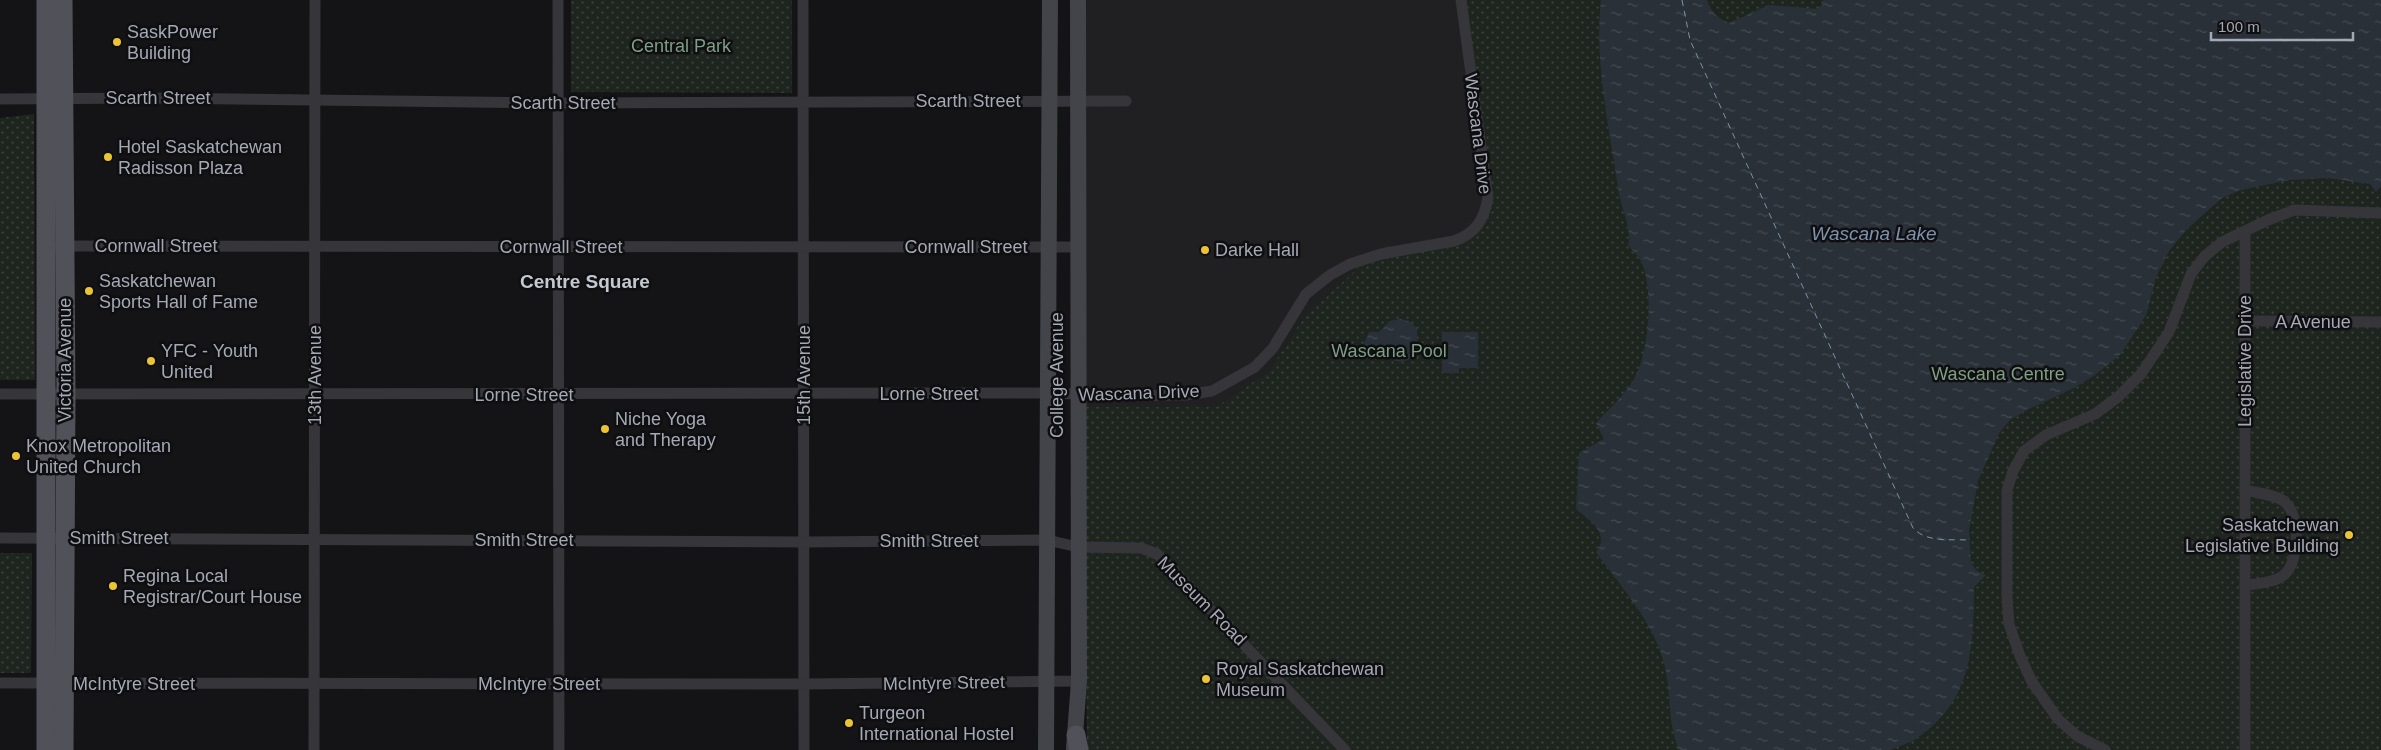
<svg xmlns="http://www.w3.org/2000/svg" width="2381" height="750" font-family="Arial,sans-serif">
<defs>
<pattern id="park-dots" width="8" height="8" patternUnits="userSpaceOnUse" patternTransform="scale(1.25)"><rect width="8" height="8" fill="#1e251f"/><path d="M2 2h.1M6 6h.1" fill="none" stroke="#3c423d" stroke-width="1.8" stroke-linecap="round"/></pattern>
<pattern id="water-ripples" width="26" height="14" patternUnits="userSpaceOnUse" patternTransform="scale(1.25)"><rect width="26" height="14" fill="#2a3038"/><path d="M2 4q2-2 4 0t4 0M15 11q2-2 4 0t4 0" fill="none" stroke="#464b53"/></pattern>
</defs>
<rect width="100%" height="100%" fill="#141315"/>
<path fill="#201f22" d="M 1084,0 L 1456,0 L 1485,197 L 1474,225 L 1303,318 L 1269,371 L 1216,407 L 1083,407 Z"/>
<g fill="url(#park-dots)">
<path d="M 571,0 L 792,0 L 792,93 L 571,92 Z"/>
<path d="M 1456,0 L 2381,0 L 2381,750 L 1087,750 L 1083,407 L 1216,407 L 1269,371 L 1303,318 L 1380,248 L 1447,238 L 1474,225 L 1485,197 Z"/>
<path d="M 34,114 L 35,380 L 0,380 L 0,118 Z"/>
<path d="M 0,553 L 32,553 L 31,673 L 0,673 Z"/>
</g>
<g fill="url(#water-ripples)">
<path d="M 1601,0 L 1707,0 C 1711,12 1717,18 1729,23 L 1769,5 L 1817,9 L 1823,4 L 1823,0 L 2381,0 L 2381,186 L 2376,192 L 2370,184 L 2328,178 L 2289,180 L 2241,190 L 2222,198 L 2187,229 L 2169,251 L 2156,277 L 2146,315 L 2121,354 L 2095,375 L 2074,388 L 2027,410 L 2010,420 L 1999,433 L 1978,481 L 1969,530 L 1971,563 L 1977,571 L 1986,575 L 1974,587 C 1973,649 1973,700 1916,739 C 1908,744 1900,745 1891,750 L 1679,750 C 1667,722 1672,692 1664,663 C 1653,621 1621,587 1596,552 C 1611,533 1589,520 1576,509 L 1579,453 L 1604,439 L 1596,423 C 1609,409 1624,396 1634,379 C 1649,353 1654,292 1642,263 C 1639,256 1633,251 1628,245 C 1633,234 1621,206 1619,193 C 1610,131 1594,63 1601,0 Z"/>
<path d="M 1400,319 L 1411,322 L 1417,329 L 1417,340 L 1420,346 C 1413,367 1388,366 1379,347 L 1372,352 L 1365,350 L 1364,344 L 1369,332 L 1379,332 L 1390,321 Z"/>
<path d="M 1442,332 L 1478,332 L 1478,368 L 1459,368 L 1459,373 L 1442,373 Z"/>
</g>
<g fill="none" stroke-linecap="round" stroke-linejoin="round">
<path stroke="#7d92af" stroke-width="1" stroke-dasharray="6 5" stroke-linecap="butt" d="M 1682,0 L 1690,40 L 1913,528 C 1927,543 1950,539 1969,540"/>
<g stroke="#35353a" stroke-width="11">
<path d="M 558,0 L 559,750"/>
<path d="M 803,0 L 804,750"/>
<path d="M 0,99 L 149,98 L 558,103 L 1126,101"/>
<path d="M 59,246 L 1077,247"/>
<path d="M 2245,321 L 2381,322"/>
<path d="M 0,394 L 1049,393 L 1121,396 L 1186,395 L 1212,391 L 1255,367 L 1273,348 L 1306,294 L 1330,275 L 1350,264 L 1381,254 L 1454,241 C 1475,234 1484,220 1488,198 L 1461,0"/>
<path d="M 0,538 L 804,542 L 1047,540 L 1078,547 L 1141,548 L 1157,554 L 1345,750"/>
<path d="M 2245,586 C 2257,583 2275,583 2285,574 C 2300,560 2301,511 2282,500 C 2272,494 2256,493 2245,490"/>
<path d="M 0,683 L 804,684 L 1079,681"/>
<path d="M 314,750 L 315,0"/>
<path d="M 2105,750 L 2077,736 L 2058,719 L 2032,682 L 2020,656 L 2009,624 L 2007,598 L 2007,490 L 2013,471 L 2024,451 L 2046,435 L 2095,414 L 2118,397 L 2141,374 L 2169,332 L 2191,274 L 2204,257 L 2222,242 L 2268,220 L 2294,210 L 2381,213"/>
<path d="M 2245,750 L 2245,231"/>
</g>
<g stroke="#43434a" stroke-width="16">
<path d="M 1074,748 L 1079,681 L 1078,0"/>
<path d="M 1046,750 L 1050,0"/>
</g>
<g stroke="#515159" stroke-width="19">
<path d="M 46,0 L 46,750"/>
<path d="M 63,0 L 66,395 L 64,750"/>
<path d="M 1076,735 L 1079,750"/>
</g>
</g>
<g fill="#ebc435" stroke="#0f0e10" stroke-width="2">
<circle cx="117" cy="42" r="5"/>
<circle cx="108" cy="157" r="5"/>
<circle cx="1205" cy="250" r="5"/>
<circle cx="89" cy="291" r="5"/>
<circle cx="151" cy="361" r="5"/>
<circle cx="605" cy="429" r="5"/>
<circle cx="16" cy="456" r="5"/>
<circle cx="2349" cy="535" r="5"/>
<circle cx="113" cy="586" r="5"/>
<circle cx="1206" cy="679" r="5"/>
<circle cx="849" cy="723" r="5"/>
</g>
<g text-anchor="middle" stroke-width="5" stroke-linejoin="round" paint-order="stroke">
<g font-size="18" fill="#a5a8b5" stroke="#0f0e10" text-anchor="start">
<text x="127" y="38">SaskPower<tspan x="127" dy="21">Building</tspan></text>
<text x="118" y="153">Hotel Saskatchewan<tspan x="118" dy="21">Radisson Plaza</tspan></text>
<text x="1215" y="256">Darke Hall</text>
<text x="99" y="287">Saskatchewan<tspan x="99" dy="21">Sports Hall of Fame</tspan></text>
<text x="161" y="357">YFC - Youth<tspan x="161" dy="21">United</tspan></text>
<text x="615" y="425">Niche Yoga<tspan x="615" dy="21">and Therapy</tspan></text>
<text x="26" y="452">Knox Metropolitan<tspan x="26" dy="21">United Church</tspan></text>
<text x="2339" y="531" text-anchor="end">Saskatchewan<tspan x="2339" dy="21">Legislative Building</tspan></text>
<text x="123" y="582">Regina Local<tspan x="123" dy="21">Registrar/Court House</tspan></text>
<text x="1216" y="675">Royal Saskatchewan<tspan x="1216" dy="21">Museum</tspan></text>
<text x="859" y="719">Turgeon<tspan x="859" dy="21">International Hostel</tspan></text>
</g>
<g font-size="18" fill="#7d9f83" stroke="#0f0e10">
<text x="681" y="52">Central Park</text>
<text x="1389" y="357">Wascana Pool</text>
<text x="1998" y="380">Wascana Centre</text>
</g>
<g font-size="18" fill="#a5a8b5" stroke="#0f0e10">
<text x="158" y="104">Scarth Street</text>
<text x="968" y="107">Scarth Street</text>
<text x="563" y="109">Scarth Street</text>
<text transform="translate(1478 134) rotate(83)" y="6">Wascana Drive</text>
<text x="156" y="252">Cornwall Street</text>
<text x="561" y="253">Cornwall Street</text>
<text x="966" y="253">Cornwall Street</text>
<text x="2313" y="328">A Avenue</text>
<text transform="translate(65 360) rotate(-90)" y="6">Victoria Avenue</text>
<text transform="translate(2245 361) rotate(-90)" y="6">Legislative Drive</text>
<text transform="translate(315 375) rotate(-90)" y="6">13th Avenue</text>
<text transform="translate(804 375) rotate(-90)" y="6">15th Avenue</text>
<text transform="translate(1057 375) rotate(-90)" y="6">College Avenue</text>
<text transform="translate(1139 393) rotate(-2)" y="6">Wascana Drive</text>
<text x="929" y="400">Lorne Street</text>
<text x="524" y="401">Lorne Street</text>
<text x="119" y="544">Smith Street</text>
<text x="524" y="546">Smith Street</text>
<text x="929" y="547">Smith Street</text>
<text transform="translate(1202 601) rotate(45)" y="6">Museum Road</text>
<text transform="translate(944 683) rotate(-1)" y="6">McIntyre Street</text>
<text x="134" y="690">McIntyre Street</text>
<text x="539" y="690">McIntyre Street</text>
</g>
<g font-size="19" font-style="italic" fill="#7d92af" stroke="#0f0e10">
<text x="1874" y="240">Wascana Lake</text>
</g>
<g font-size="19" font-weight="bold" fill="#c6c8d1" stroke="#0f0e10">
<text x="585" y="288">Centre Square</text>
</g>
</g>
<path d="M2211 32v8h142v-8" fill="none" stroke="#a5a8b5" stroke-width="2.5"/>
<text x="2218" y="32" font-size="15" fill="#a5a8b5" stroke="#0f0e10" stroke-width="4" paint-order="stroke">100 m</text>
</svg>
